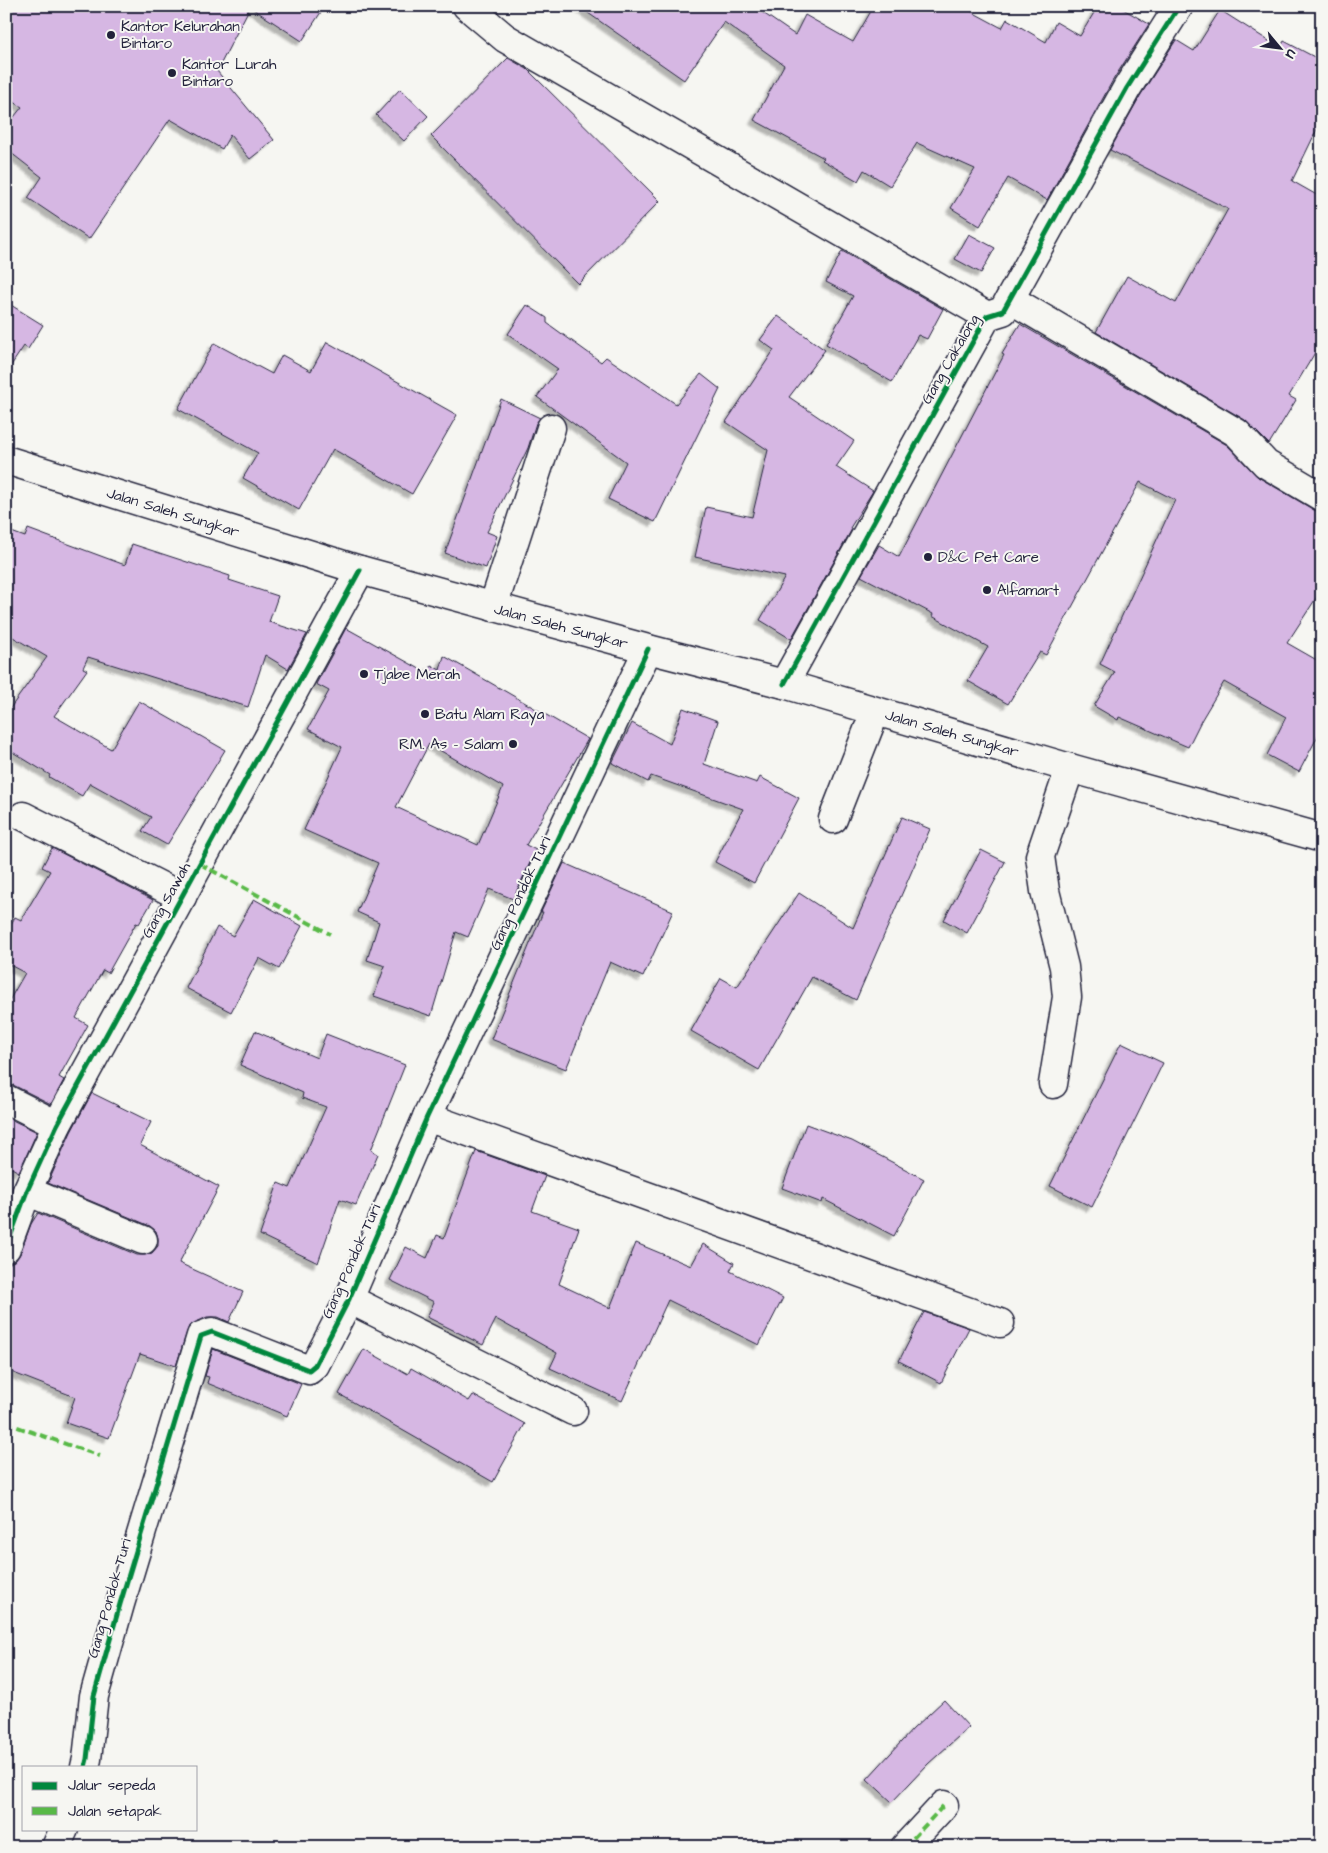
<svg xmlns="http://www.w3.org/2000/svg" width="1328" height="1853" font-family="'Architects Daughter',sans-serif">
<defs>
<filter id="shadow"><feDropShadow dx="-4.5" dy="4.5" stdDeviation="1" flood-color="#0004"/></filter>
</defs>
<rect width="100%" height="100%" fill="#f6f6f2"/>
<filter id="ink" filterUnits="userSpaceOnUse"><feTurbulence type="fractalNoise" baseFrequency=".02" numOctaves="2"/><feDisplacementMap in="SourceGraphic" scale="10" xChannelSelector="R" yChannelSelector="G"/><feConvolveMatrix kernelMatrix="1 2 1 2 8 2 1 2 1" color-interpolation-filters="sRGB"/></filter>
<g filter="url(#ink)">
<g fill="#d6b7e3" stroke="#22223b" fill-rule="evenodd" filter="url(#shadow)">
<path d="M 6,6 L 325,6 L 302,41 L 250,7 L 217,71 L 274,140 L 250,159 L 230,135 L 222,149 L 170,119 L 89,239 L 28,198 L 42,177 L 6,149 L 6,127 L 22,107 L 6,97 Z"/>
<path d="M 578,6 L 753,6 L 795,35 L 805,15 L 853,42 L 874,6 L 961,6 L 1002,28 L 1007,19 L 1046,42 L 1056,22 L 1080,36 L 1098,6 L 1118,6 L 1149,24 L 1113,80 L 1047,200 L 1008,178 L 980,226 L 951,208 L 975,169 L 917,143 L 890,186 L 864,170 L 858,181 L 822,160 L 824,158 L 754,120 L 784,65 L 724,22 L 684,80 Z"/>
<path d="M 1220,10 L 1280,48 L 1284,41 L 1322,61 L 1322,119 L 1292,181 L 1322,198 L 1322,341 L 1289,396 L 1296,400 L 1269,444 L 1245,420 L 1096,332 L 1127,276 L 1176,303 L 1228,209 L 1110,150 L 1140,96 L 1176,40 L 1194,51 Z"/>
<path d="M 508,58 L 527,69 L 660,201 L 578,284 L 431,136 Z"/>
<path d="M 400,89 L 428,116 L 404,141 L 376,115 Z"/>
<path d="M 969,234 L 995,248 L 981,273 L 955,259 Z"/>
<path d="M 842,251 L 943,309 L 927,339 L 918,335 L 892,382 L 826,344 L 853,296 L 826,282 Z"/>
<path d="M 6,302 L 43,325 L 28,349 L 24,346 L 6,373 Z"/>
<path d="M 527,305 L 547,318 L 547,323 L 601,362 L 606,357 L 676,404 L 701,374 L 720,389 L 655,522 L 608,499 L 626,462 L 537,397 L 558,369 L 508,334 Z"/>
<path d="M 778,316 L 825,350 L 789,397 L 854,441 L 836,467 L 873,491 L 850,528 L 852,529 L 791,639 L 760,620 L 785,577 L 695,557 L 706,507 L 752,517 L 768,450 L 726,422 L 774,350 L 760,340 Z"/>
<path d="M 1020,324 L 1227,445 L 1258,477 L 1314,510 L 1322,513 L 1322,589 L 1287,643 L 1322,663 L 1322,728 L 1299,772 L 1267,755 L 1286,717 L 1224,682 L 1202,719 L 1188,747 L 1119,717 L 1118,720 L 1094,706 L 1115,672 L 1100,664 L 1175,500 L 1140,482 L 1046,655 L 1040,652 L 1008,704 L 968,681 L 988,647 L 932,616 L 933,614 L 861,576 L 879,545 L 899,557 L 1004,355 L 1002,354 Z"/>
<path d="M 327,342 L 457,415 L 412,494 L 333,449 L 299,510 L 243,478 L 258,453 L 178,409 L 214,343 L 272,374 L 282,355 L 311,371 Z"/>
<path d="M 501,399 L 540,418 L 536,423 L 528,448 L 487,532 L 497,536 L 486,568 L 445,553 Z"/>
<path d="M 28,529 L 125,565 L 132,544 L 230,576 L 229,580 L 278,596 L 269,622 L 307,634 L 288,669 L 265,655 L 248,707 L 88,657 L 83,668 L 87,670 L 54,716 L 111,749 L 139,701 L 225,750 L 167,845 L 142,831 L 151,817 L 90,783 L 82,796 L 49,777 L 50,775 L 6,748 L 6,714 L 47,657 L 6,633 L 6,530 L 25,537 Z"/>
<path d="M 346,628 L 427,673 L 431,665 L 440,670 L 444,656 L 588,739 L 526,845 L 536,850 L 513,899 L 489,889 L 468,937 L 456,932 L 431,1016 L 374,996 L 385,966 L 367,960 L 379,922 L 357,912 L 378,863 L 304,830 L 342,747 L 308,729 L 329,691 L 316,684 ZM 429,744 L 503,787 L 478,845 L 396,807 Z"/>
<path d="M 683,708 L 718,721 L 704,764 L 757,783 L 760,777 L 799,798 L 754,883 L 715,862 L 743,809 L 651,776 L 648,782 L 612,763 L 632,723 L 670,744 Z"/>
<path d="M 902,817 L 930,829 L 856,1000 L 812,977 L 759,1070 L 691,1031 L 721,978 L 737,987 L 799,893 L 853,928 Z"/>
<path d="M 52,848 L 153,900 L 139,924 L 136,923 L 108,973 L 103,970 L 76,1018 L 88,1025 L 59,1077 L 64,1080 L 51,1104 L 13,1085 L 6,1084 L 6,1006 L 25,973 L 6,963 L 6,933 L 15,917 L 21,920 L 50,871 L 42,867 Z"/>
<path d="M 981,850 L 1005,862 L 967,933 L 944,920 Z"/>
<path d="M 564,863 L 673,911 L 643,977 L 610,962 L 566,1069 L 491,1039 L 543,912 L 541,912 Z"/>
<path d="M 254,899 L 302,926 L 279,969 L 259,958 L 231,1012 L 186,988 L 217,927 L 233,936 Z"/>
<path d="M 255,1031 L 317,1058 L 326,1034 L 405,1065 L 371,1150 L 378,1154 L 356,1205 L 340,1199 L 318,1263 L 260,1235 L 278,1183 L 290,1188 L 326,1107 L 302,1098 L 303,1093 L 240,1065 Z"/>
<path d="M 1121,1043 L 1163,1063 L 1092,1207 L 1050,1186 Z"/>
<path d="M 92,1093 L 151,1122 L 140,1145 L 219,1187 L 179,1263 L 243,1292 L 229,1322 L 218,1317 L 207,1317 L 189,1326 L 176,1366 L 140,1354 L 109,1438 L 66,1423 L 75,1397 L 6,1370 L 6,1269 L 10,1263 L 16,1260 L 20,1254 L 31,1224 L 38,1213 L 137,1255 L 145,1255 L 152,1253 L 158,1246 L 158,1238 L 156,1231 L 150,1226 L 48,1183 L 71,1132 Z"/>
<path d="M 6,1117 L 37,1132 L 19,1172 L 6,1165 Z"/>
<path d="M 806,1124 L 852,1141 L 924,1179 L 894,1236 L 823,1199 L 822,1203 L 782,1188 Z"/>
<path d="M 476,1151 L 545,1176 L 532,1211 L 579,1228 L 559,1284 L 610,1308 L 636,1243 L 691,1266 L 703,1244 L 734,1263 L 730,1271 L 783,1298 L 759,1345 L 668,1300 L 622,1401 L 550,1368 L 557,1353 L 496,1319 L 483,1345 L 427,1317 L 434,1302 L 390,1280 L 406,1247 L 427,1258 L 437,1235 L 444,1238 Z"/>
<path d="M 924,1312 L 969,1328 L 941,1383 L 899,1361 Z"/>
<path d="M 213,1349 L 301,1384 L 287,1416 L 207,1383 L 209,1377 L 205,1376 Z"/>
<path d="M 364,1349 L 408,1374 L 411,1368 L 469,1401 L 473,1395 L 525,1424 L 493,1482 L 339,1394 Z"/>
<path d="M 944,1700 L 969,1727 L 928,1764 L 892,1802 L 867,1779 L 913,1729 Z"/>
</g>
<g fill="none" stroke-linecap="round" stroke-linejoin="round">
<defs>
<g id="minor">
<path d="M 467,6 L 505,38 L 987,316"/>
<path d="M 1010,299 L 1237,433 L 1266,464 L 1322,497"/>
<path d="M 493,607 L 551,428"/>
<path d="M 784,684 L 987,316 L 1003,311 L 1127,88 L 1179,6"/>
<path d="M 23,816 L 182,897"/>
<path d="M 833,819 L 875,712"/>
<path d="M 1053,1084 L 1067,997 L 1064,967 L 1045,891 L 1040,856 L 1070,768"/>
<path d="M 6,1099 L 57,1125"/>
<path d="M 427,1117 L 1000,1323"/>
<path d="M 27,1191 L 143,1240"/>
<path d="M 6,1248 L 27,1191 L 57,1125 L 360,570"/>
<path d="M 349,1299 L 573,1411"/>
<path d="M 85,1767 L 87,1759 L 94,1696 L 120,1604 L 201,1336 L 212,1332 L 309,1370 L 315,1365 L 349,1299 L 427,1117 L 648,649"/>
<path d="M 56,1847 L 64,1829"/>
<path d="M 905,1847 L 944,1805"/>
</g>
<path id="highway" d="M 6,460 L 360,570 L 648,649 L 784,684 L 1070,768 L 1322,838"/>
</defs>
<use href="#minor" stroke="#22223b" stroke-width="31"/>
<use href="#highway" stroke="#22223b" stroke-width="31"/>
<use href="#minor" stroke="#f6f6f2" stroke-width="28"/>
<use href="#highway" stroke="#f6f6f2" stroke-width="28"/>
<g stroke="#58b947" stroke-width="4" stroke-dasharray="8 4" stroke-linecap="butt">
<path d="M 200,864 L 330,934"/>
<path d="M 6,1423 L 100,1456"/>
<path d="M 905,1847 L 944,1805"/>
</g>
<defs>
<g id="cycleway">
<path d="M 784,684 L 987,316 L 1003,311 L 1127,88 L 1179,6"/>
<path d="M 6,1248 L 27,1191 L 57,1125 L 360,570"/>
<path d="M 85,1767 L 87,1759 L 94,1696 L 120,1604 L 201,1336 L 212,1332 L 309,1370 L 315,1365 L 349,1299 L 427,1117 L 648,649"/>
</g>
</defs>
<use href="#cycleway" stroke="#f6f6f2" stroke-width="8"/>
<use href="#cycleway" stroke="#00873e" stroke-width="5"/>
</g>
</g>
<g fill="#22223b" stroke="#f6f6f2" stroke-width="2">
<circle cx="111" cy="35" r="5"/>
<circle cx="172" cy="73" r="5"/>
<circle cx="928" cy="557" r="5"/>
<circle cx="987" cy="590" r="5"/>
<circle cx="364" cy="674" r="5"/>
<circle cx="425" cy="714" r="5"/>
<circle cx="513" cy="744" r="5"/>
</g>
<g text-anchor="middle" stroke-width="4" stroke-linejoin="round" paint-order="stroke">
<g font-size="15" fill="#22223b" stroke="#f6f6f2" text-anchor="start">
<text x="121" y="31">Kantor Kelurahan<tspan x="121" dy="17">Bintaro</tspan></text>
<text x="182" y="69">Kantor Lurah<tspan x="182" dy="17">Bintaro</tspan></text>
<text x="938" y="562">D&amp;C Pet Care</text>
<text x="997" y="595">Alfamart</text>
<text x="374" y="679">Tjabe Merah</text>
<text x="435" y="719">Batu Alam Raya</text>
<text x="503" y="749" text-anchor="end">RM. As - Salam</text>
</g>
<g font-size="15" fill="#22223b" stroke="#f6f6f2">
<text transform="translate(950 359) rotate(-60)" y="5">Gang Cakalong</text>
<text transform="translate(173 512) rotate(17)" y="5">Jalan Saleh Sungkar</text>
<text transform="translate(561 626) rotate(15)" y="5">Jalan Saleh Sungkar</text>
<text transform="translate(952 733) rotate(16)" y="5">Jalan Saleh Sungkar</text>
<text transform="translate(520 893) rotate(-65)" y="5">Gang Pondok Turi</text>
<text transform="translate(166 900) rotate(-61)" y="5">Gang Sawah</text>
<text transform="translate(351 1261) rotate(-66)" y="5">Gang Pondok Turi</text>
<text transform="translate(109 1598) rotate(-74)" y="5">Gang Pondok Turi</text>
</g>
</g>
<rect width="1328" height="1853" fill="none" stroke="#f6f6f2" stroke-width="25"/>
<rect x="12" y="12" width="1303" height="1828" fill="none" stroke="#22223b" stroke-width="2" filter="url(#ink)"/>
<rect x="22" y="1766" width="175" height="65" fill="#f6f6f2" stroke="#a1a1a9"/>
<rect x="32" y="1782" width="25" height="8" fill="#00873e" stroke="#a1a1a9"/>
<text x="68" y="1790" font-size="15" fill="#22223b">Jalur sepeda</text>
<rect x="32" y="1807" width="25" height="8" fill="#58b947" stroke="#a1a1a9"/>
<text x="68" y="1816" font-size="15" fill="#22223b">Jalan setapak</text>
<g transform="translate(1280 48) rotate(119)" stroke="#f6f6f2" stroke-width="4" paint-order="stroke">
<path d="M0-4L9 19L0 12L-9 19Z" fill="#22223b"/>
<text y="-8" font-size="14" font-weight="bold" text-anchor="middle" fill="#22223b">U</text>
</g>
</svg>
